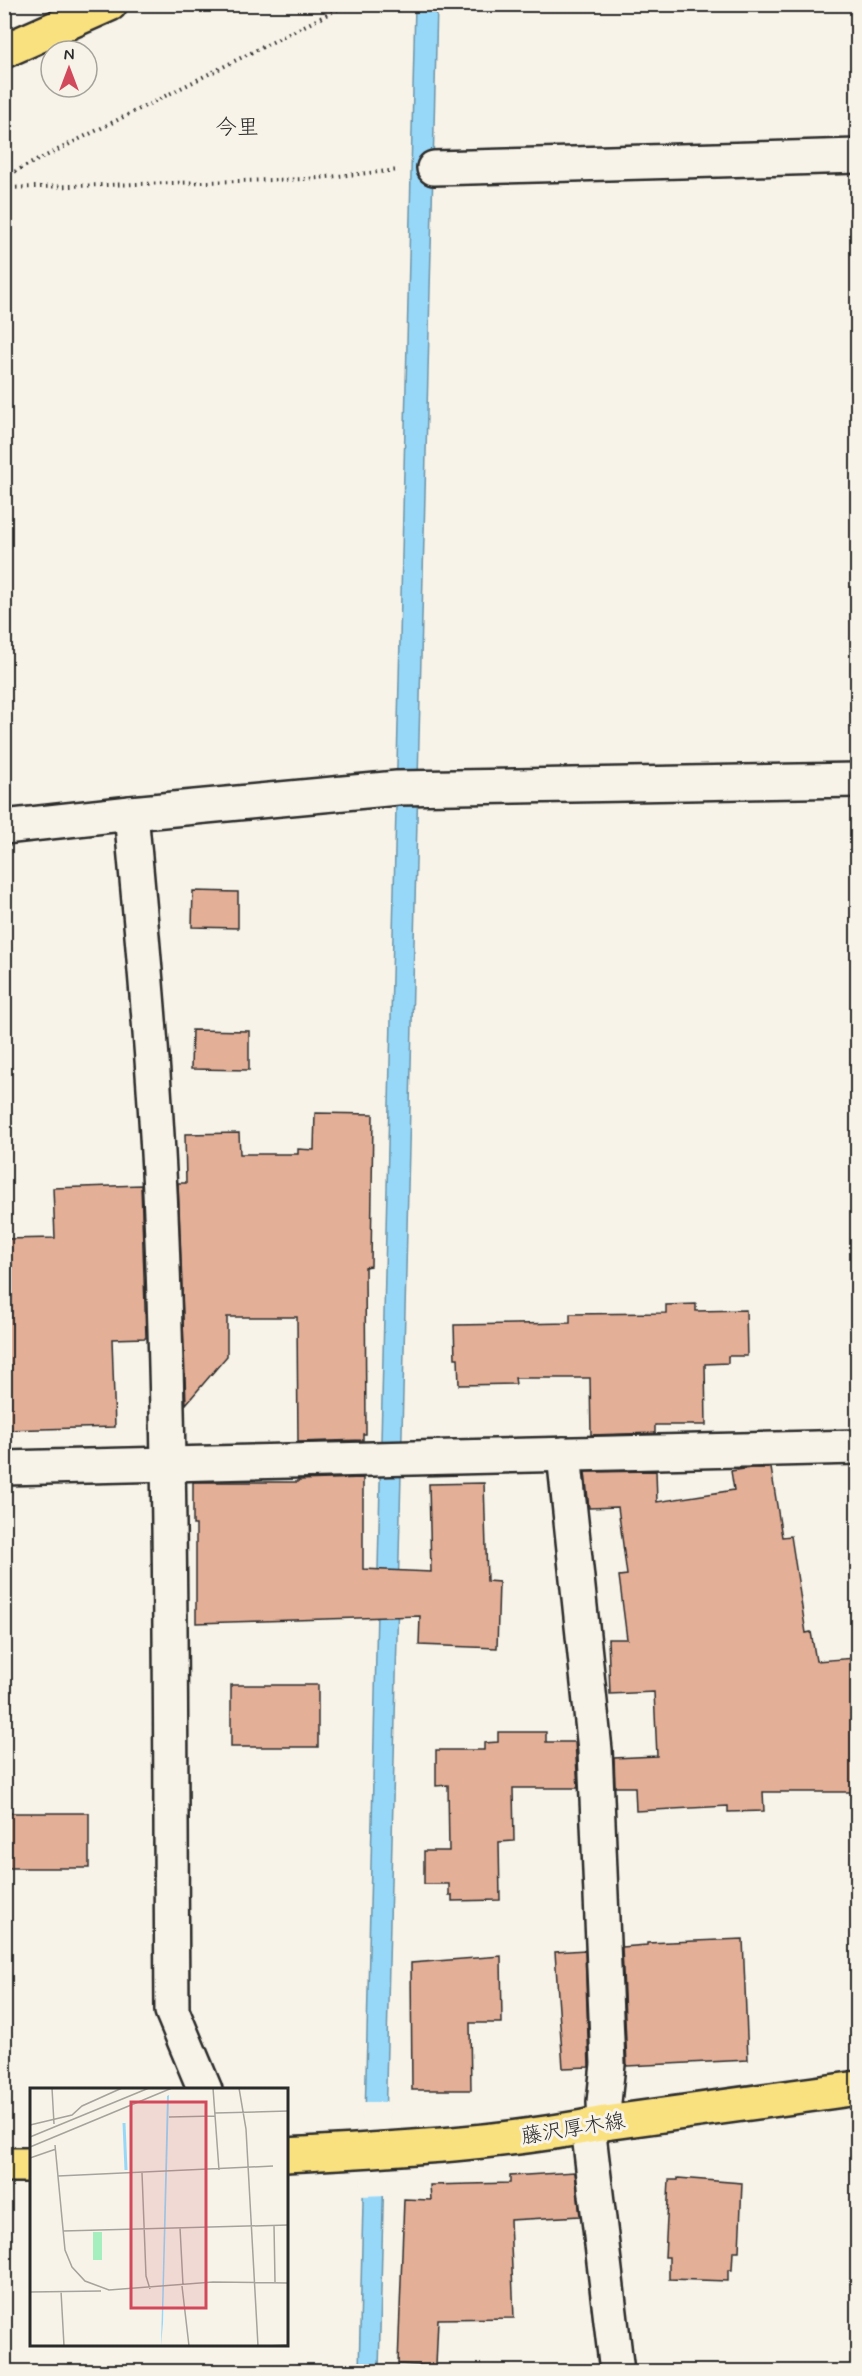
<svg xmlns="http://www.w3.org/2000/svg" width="862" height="2376" font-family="Mynerve,'Klee One',sans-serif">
<rect width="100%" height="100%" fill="#f7f3e8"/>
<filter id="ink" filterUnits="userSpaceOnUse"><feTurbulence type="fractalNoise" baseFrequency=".0167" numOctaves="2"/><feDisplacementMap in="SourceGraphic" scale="12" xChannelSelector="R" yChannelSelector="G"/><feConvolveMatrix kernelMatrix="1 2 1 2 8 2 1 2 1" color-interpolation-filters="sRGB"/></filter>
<g filter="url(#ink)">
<path fill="#97d8f9" stroke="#6c93a7" stroke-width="1.5" d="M 437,4 L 379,2371 L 359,2372 L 415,5 Z"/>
<path fill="#f7f3e8" d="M 363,2102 L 389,2102 L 387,2195 L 361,2196 Z"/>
<g fill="#e3af97" stroke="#2b2b2b" stroke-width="1.5">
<path d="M 193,891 L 238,892 L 238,928 L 192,927 Z"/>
<path d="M 192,1030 L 249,1031 L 249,1070 L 191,1069 Z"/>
<path d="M 315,1113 L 373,1114 L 371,1266 L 365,1267 L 366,1434 L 363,1434 L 363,1440 L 298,1442 L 297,1317 L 227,1317 L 227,1356 L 186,1404 L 178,1183 L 186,1183 L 185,1134 L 239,1133 L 240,1154 L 298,1154 L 298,1149 L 314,1150 Z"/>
<path d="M 141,1185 L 146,1338 L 112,1339 L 115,1427 L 4,1430 L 4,1239 L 55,1238 L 53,1188 Z"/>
<path d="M 696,1304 L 696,1311 L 746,1310 L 747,1356 L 728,1356 L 728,1363 L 705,1364 L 706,1425 L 655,1425 L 655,1433 L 591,1435 L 590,1378 L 515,1378 L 516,1384 L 459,1385 L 458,1358 L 455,1358 L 454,1325 L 570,1323 L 570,1314 L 666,1313 L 666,1305 Z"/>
<path d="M 751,1468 L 771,1468 L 782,1537 L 791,1536 L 806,1633 L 811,1632 L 816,1661 L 856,1658 L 858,1792 L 763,1792 L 764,1811 L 728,1812 L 728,1806 L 636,1811 L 635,1787 L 615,1787 L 614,1758 L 657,1756 L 654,1692 L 610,1694 L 608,1639 L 627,1639 L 619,1576 L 627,1575 L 618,1507 L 589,1508 L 585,1472 L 656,1471 L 657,1502 L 734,1490 L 731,1471 Z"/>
<path d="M 363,1478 L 363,1569 L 431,1572 L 429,1484 L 484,1483 L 487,1581 L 499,1582 L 497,1648 L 419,1645 L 420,1616 L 196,1623 L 196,1525 L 193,1525 L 193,1482 L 298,1482 L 298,1480 Z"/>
<rect x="231" y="1685" width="87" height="62"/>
<path d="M 498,1732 L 546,1732 L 546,1742 L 575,1742 L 578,1788 L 513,1788 L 514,1841 L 499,1842 L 500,1900 L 452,1901 L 452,1895 L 449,1895 L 449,1884 L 424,1884 L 424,1851 L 449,1851 L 448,1785 L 436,1786 L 436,1750 L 484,1750 L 484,1743 L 498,1742 Z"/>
<rect x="7" y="1813" width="82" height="55"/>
<path d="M 743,1939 L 748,2060 L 627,2066 L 622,1947 L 647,1945 L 647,1943 Z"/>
<path d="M 585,1950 L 589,2067 L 563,2068 L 555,1952 Z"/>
<path d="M 501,1956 L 502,2023 L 470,2023 L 471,2090 L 412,2090 L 411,1963 Z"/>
<path d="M 575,2172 L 580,2216 L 510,2220 L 514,2318 L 438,2319 L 436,2366 L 398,2364 L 404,2199 L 431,2200 L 430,2185 L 510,2183 L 510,2176 Z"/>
<path d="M 678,2178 L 742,2183 L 739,2251 L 733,2251 L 732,2270 L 728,2270 L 728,2281 L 669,2279 L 669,2257 L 665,2257 L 669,2180 L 678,2180 Z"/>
</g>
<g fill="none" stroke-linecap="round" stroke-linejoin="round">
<defs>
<g id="street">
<path d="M 434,168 L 858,156"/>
<path d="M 131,813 C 144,955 157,1097 162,1240 C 172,1497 170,1754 172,2011 L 205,2090"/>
<path d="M 4,827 L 131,813 L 397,788 L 858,780"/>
<path d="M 564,1454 L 595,1750 L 608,2064 L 604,2102 L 605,2123"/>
<path d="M 4,1468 L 858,1447"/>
<path d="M 588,2126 L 617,2372"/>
</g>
<g id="primary">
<path d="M 286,2155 C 393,2149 500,2144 605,2123 L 858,2088"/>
<path d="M 4,2165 L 32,2165"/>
</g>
<path id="highway" d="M 4,51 L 110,4"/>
</defs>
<use href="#street" stroke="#2b2b2b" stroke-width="38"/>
<use href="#primary" stroke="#2b2b2b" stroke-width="38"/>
<use href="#highway" stroke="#2b2b2b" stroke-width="38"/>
<g stroke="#2b2b2b" stroke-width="4" stroke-dasharray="1.5 4.5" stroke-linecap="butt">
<path d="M 4,177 L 348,4"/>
<path d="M 4,188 L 307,179 L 399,170"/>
</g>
<use href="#street" stroke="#f7f3e8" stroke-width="33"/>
<use href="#primary" stroke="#fae180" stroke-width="33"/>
<use href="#highway" stroke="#fae180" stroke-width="33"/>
</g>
</g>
<g text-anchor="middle" stroke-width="6" stroke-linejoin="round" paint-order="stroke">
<g font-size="21" fill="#2b2b2b" stroke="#f7f3e8">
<text transform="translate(573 2128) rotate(-9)" y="7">藤沢厚木線</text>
</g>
<g font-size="22" fill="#2b2b2b" stroke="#f7f3e8">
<text x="237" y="134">今里</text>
</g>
</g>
<g transform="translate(30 2088)">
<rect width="258" height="258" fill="#f7f3e8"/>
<path d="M 63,144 L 72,144 L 72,172 L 63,172 Z" fill="#a5eebd"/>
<path d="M 139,7 L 133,235 L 131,258 L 137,8 Z" fill="#97d8f9"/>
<path fill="none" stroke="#97d8f9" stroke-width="3" d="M 94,35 L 96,82"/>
<path fill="none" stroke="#a5a39c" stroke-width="1.5" d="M 22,0 L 24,36M 183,0 L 189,82M 209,0 L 216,41 L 228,258M 185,25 L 258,23M 139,29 L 185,28M 0,37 L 42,27 L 52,18 L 92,0M 0,49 L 119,0M 25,57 L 35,162 L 42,179 L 55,193 L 79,202 L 183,194 L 258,195M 0,59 L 142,0M 0,70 L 26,61M 112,85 L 116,188 L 120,201M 28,88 L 243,78M 244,137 L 245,194M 150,140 L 153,197M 33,143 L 258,137M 152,198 L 159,258M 31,203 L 34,258M 0,204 L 71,203M 237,258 L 258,257"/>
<path fill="#d1495b" fill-opacity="0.15" stroke="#d1495b" stroke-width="3" d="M 101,14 L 176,14 L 176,220 L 101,220 Z"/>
<rect width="258" height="258" fill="none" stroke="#2b2b2b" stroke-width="3"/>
</g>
<rect width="862" height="2376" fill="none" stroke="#f7f3e8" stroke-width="24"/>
<rect x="12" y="12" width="838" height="2352" fill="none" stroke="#2b2b2b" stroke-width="2" filter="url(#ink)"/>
<g transform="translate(69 69)"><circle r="28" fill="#f7f3e8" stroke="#a5a39c" stroke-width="1.5"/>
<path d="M0-4.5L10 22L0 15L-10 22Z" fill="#d1495b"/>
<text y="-9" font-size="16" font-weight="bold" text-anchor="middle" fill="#2b2b2b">N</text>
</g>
</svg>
